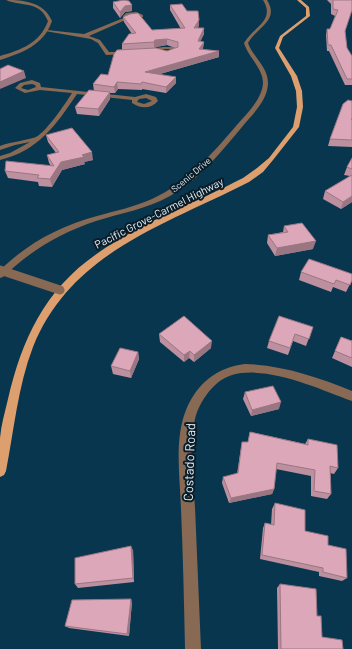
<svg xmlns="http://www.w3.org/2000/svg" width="352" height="649" font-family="Barlow,sans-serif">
<rect width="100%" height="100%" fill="#08364f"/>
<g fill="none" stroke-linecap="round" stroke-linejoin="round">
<g fill="#886953" fill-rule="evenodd">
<path d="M 136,12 L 143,15 L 143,17 L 130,18 L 89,36 L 100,40 L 109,52 L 130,52 L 128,54 L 106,55 L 98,43 L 91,39 L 45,31 L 47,30 L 84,34 L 126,17 L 123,16 L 126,13 ZM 135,14 L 137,16 L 128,16 L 129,15 Z"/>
<path d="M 163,47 L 173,47 L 177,51 L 169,56 L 156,53 L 156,48 ZM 163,49 L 170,49 L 172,51 L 167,53 L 160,51 Z"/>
<path d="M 32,80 L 40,83 L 41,87 L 135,97 L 146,94 L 156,97 L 158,101 C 151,109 141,109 132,103 L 132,100 L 77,94 C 56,125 38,151 0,160 L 0,156 L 10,153 L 30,142 L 15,145 L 0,150 L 0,146 C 10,142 29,140 36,137 C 47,131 65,104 72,93 L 40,90 L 25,93 L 15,88 L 20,83 ZM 32,84 L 35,85 L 36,87 L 28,90 L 21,88 L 24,85 ZM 146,98 L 152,101 L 144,104 L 137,102 L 139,99 Z"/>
<path d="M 245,364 C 282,365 318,377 352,391 L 352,401 C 319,389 268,365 232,375 C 214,380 199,402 195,419 C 188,448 193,478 195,507 C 197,554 199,602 201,649 L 185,649 C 184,602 183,556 181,509 C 180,477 174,440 186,410 C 197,383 218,367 245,364 Z"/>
</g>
<g fill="#886953" fill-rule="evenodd">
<path d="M 6,0 C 24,0 44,2 52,21 C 44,45 22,53 0,60 L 0,56 C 21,50 40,43 48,21 C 39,0 22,7 6,0 Z"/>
<path d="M 263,0 L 267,0 C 280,21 257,27 248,43 C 253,57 268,67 268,83 C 268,100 252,115 242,127 C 221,152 199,180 170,196 C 147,209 121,213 96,221 C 60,233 30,251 3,277 L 0,278 L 0,270 C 28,243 60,226 97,216 C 115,211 134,207 152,199 C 187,183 211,155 236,126 C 246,114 262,100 263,83 C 263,68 248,57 244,43 C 253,27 276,21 263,0 Z"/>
</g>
<path fill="#de9f6f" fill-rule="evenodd" d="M 297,0 L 301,0 L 309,7 L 310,16 L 283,37 L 279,48 L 297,76 L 302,91 L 303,107 L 299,127 L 273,160 L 263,172 L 249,182 C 165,225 71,252 33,347 C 18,386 14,430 6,471 L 4,475 L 0,477 C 0,464 0,451 0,438 C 1,425 5,412 8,399 C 22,339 45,289 98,253 C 142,222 195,203 243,178 L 257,168 L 269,158 L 293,127 L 297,107 L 296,91 L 291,76 L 275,48 L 280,36 L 306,16 L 306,8 Z"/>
<path stroke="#886953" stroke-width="9" d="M 0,270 L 60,290"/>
</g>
<g fill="#bd909f" fill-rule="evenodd">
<path d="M 327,0 L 352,0 L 345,32 L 347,48 L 352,56 L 352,85 L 345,85 L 329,51 L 327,51 L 326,35 L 327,29 L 330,29 L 335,16 L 331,14 L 331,4 Z"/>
<path d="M 113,2 L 132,5 L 132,11 L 125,12 L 120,18 L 113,8 Z"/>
<path d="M 170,5 L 187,11 L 199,25 L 198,28 L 204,28 L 204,34 L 200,41 L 204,42 L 203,48 L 203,49 L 219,57 L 160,74 L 176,83 L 166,93 L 142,89 L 142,90 L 118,89 L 115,93 L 110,93 L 110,99 L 99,116 L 77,114 L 75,107 L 94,91 L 93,84 L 108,75 L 122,50 L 122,44 L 132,34 L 124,22 L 123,17 L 152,30 L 181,29 L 170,10 ZM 167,45 L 175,48 L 167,51 L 155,48 L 156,47 Z"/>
<path d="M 352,101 L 352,147 L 328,146 L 330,139 Z"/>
<path d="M 46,135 L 93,160 L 84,162 L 85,164 L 62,170 L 52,187 L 39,186 L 38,182 L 8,178 L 5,171 L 51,166 L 49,163 L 47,155 L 56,153 L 48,142 Z"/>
<path d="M 352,158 L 352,202 L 341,209 L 323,199 L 325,191 L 350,176 L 344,175 L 347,167 Z"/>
<path d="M 284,226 L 313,249 L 275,256 L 267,243 L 268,235 L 283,232 Z"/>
<path d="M 301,272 L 352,274 L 352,280 L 346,292 L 333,287 L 331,292 L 299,280 Z"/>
<path d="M 313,327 L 306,346 L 293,341 L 288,355 L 267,348 L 269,341 Z"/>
<path d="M 159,334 L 211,348 L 194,362 L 189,358 L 184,362 L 160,342 Z"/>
<path d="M 341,337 L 351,341 L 352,340 L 352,367 L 332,358 Z"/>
<path d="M 138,352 L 139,359 L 131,378 L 113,374 L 111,366 Z"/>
<path d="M 245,392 L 279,409 L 251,416 L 243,399 Z"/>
<path d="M 250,432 L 305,444 L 308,439 L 338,468 L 334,474 L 330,473 L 331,494 L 327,499 L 311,496 L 311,476 L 276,469 L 274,489 L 272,494 L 229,503 L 222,483 L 223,477 L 237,474 L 241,448 L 242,442 L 248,442 Z"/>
<path d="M 275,503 L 305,531 L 328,545 L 347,578 L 342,581 L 319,576 L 319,572 L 260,559 L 263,528 L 265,523 L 271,525 L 272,509 Z"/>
<path d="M 133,550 L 134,582 L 78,588 L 75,584 Z"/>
<path d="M 280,584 L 317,616 L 322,637 L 343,649 L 278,649 L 277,588 Z"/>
<path d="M 132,602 L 129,636 L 69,628 L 65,626 Z"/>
</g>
<g fill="#9a7682">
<path d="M 132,5 L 132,11 L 125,12 L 120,18 L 120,12 L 125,6 Z"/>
<path d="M 199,20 L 199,25 L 194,34 L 194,28 Z"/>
<path d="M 204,28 L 204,34 L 198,47 L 198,41 Z"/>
<path d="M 167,39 L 167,45 L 156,47 L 154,49 L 154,42 L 155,40 Z"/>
<path d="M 204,42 L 203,48 L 199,55 L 199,49 Z"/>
<path d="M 219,51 L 219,57 L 146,78 L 145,72 Z"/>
<path d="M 24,71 L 26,78 L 0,89 L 0,82 Z"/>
<path d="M 176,77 L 176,83 L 166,93 L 166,87 Z"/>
<path d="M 117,82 L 118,89 L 115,93 L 114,87 Z"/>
<path d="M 110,92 L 110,99 L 99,116 L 98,109 Z"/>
<path d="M 92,152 L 93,160 L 84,162 L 85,164 L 62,170 L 52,187 L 50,179 L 61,162 L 82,155 Z"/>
<path d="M 352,196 L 352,202 L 341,209 L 343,202 Z"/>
<path d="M 316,241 L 313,249 L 275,256 L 277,248 Z"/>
<path d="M 212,341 L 211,348 L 194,362 L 194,355 Z"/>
<path d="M 190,351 L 189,358 L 184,362 L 184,355 Z"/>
<path d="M 138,352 L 139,359 L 131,378 L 130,371 Z"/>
<path d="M 281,402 L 279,409 L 251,416 L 252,410 Z"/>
<path d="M 274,489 L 272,494 L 229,503 L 231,498 Z"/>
<path d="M 131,546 L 133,550 L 134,582 L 133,578 Z"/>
<path d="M 131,599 L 132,602 L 129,636 L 127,634 Z"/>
</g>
<g fill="#dca8b9" stroke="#9a7682">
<path d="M 124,0 L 129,1 L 132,5 L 125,6 L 120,12 L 113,2 Z"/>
<path d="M 333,0 L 352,0 L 352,10 L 345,31 L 347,48 L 352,56 L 352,79 L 347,79 L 331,45 L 328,45 L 327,29 L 330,29 L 338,10 L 333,9 Z"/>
<path d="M 182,4 L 187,11 L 198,11 L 199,20 L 194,28 L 204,28 L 198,41 L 204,42 L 199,49 L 219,51 L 145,72 L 176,77 L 166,87 L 142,82 L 141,84 L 117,82 L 114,87 L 93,84 L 101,74 L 108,75 L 114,54 L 117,50 L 156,48 L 167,51 L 178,47 L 178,42 L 167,39 L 155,40 L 154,42 L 122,44 L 129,34 L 136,33 L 123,17 L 130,14 L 138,13 L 152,30 L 185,28 L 170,5 Z"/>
<path d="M 8,65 L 24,71 L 0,82 L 0,69 Z"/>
<path d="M 89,90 L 110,92 L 98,109 L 75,107 Z"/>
<path d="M 348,100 L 352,101 L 352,119 L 351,119 L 352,120 L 352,140 L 330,139 L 343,104 Z"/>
<path d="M 72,128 L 92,152 L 82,155 L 84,157 L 61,162 L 50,179 L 37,178 L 39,175 L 5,171 L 6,161 L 54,166 L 47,155 L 59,152 L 46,135 Z"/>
<path d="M 352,158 L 352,169 L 347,167 Z"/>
<path d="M 352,175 L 352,196 L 343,202 L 325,191 Z"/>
<path d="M 302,223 L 316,241 L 277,248 L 268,235 L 288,232 L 284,226 Z"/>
<path d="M 309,259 L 352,274 L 352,280 L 350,285 L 336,280 L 334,284 L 301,272 Z"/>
<path d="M 184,316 L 212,341 L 194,355 L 190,351 L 184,355 L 159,334 Z"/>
<path d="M 279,316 L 313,327 L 309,339 L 295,334 L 290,348 L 269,341 Z"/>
<path d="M 341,337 L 352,341 L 352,340 L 352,358 L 335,351 Z"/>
<path d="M 120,348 L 138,352 L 130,371 L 111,366 Z"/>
<path d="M 273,386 L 281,402 L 252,410 L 245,392 Z"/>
<path d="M 250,432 L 308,445 L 308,439 L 337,445 L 338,468 L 330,466 L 331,494 L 314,491 L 315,470 L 277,463 L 274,489 L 231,498 L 223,477 L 238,473 L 242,442 L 248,442 Z"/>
<path d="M 275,503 L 305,510 L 305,531 L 328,536 L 328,545 L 346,549 L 347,578 L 323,572 L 323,568 L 262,555 L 265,523 L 274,525 Z"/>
<path d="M 131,546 L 133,578 L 75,584 L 75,558 Z"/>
<path d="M 280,584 L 316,589 L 317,616 L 321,616 L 322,637 L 342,640 L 343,649 L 281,649 Z"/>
<path d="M 131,599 L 127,634 L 65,626 L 72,600 Z"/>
</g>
<g text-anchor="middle" stroke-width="4" stroke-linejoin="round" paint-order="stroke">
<g font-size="9" fill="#e4f2fb" stroke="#0a1c27">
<text transform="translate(191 175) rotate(-40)" y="3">Scenic Drive</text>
</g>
<g font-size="11" fill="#e4f2fb" stroke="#0a1c27">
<text transform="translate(159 213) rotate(-27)" y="4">Pacific Grove-Carmel Highway</text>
</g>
<g font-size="13" fill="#e4f2fb" stroke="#0a1c27">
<text transform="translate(189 462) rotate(-88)" y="5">Costado Road</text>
</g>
</g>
</svg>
